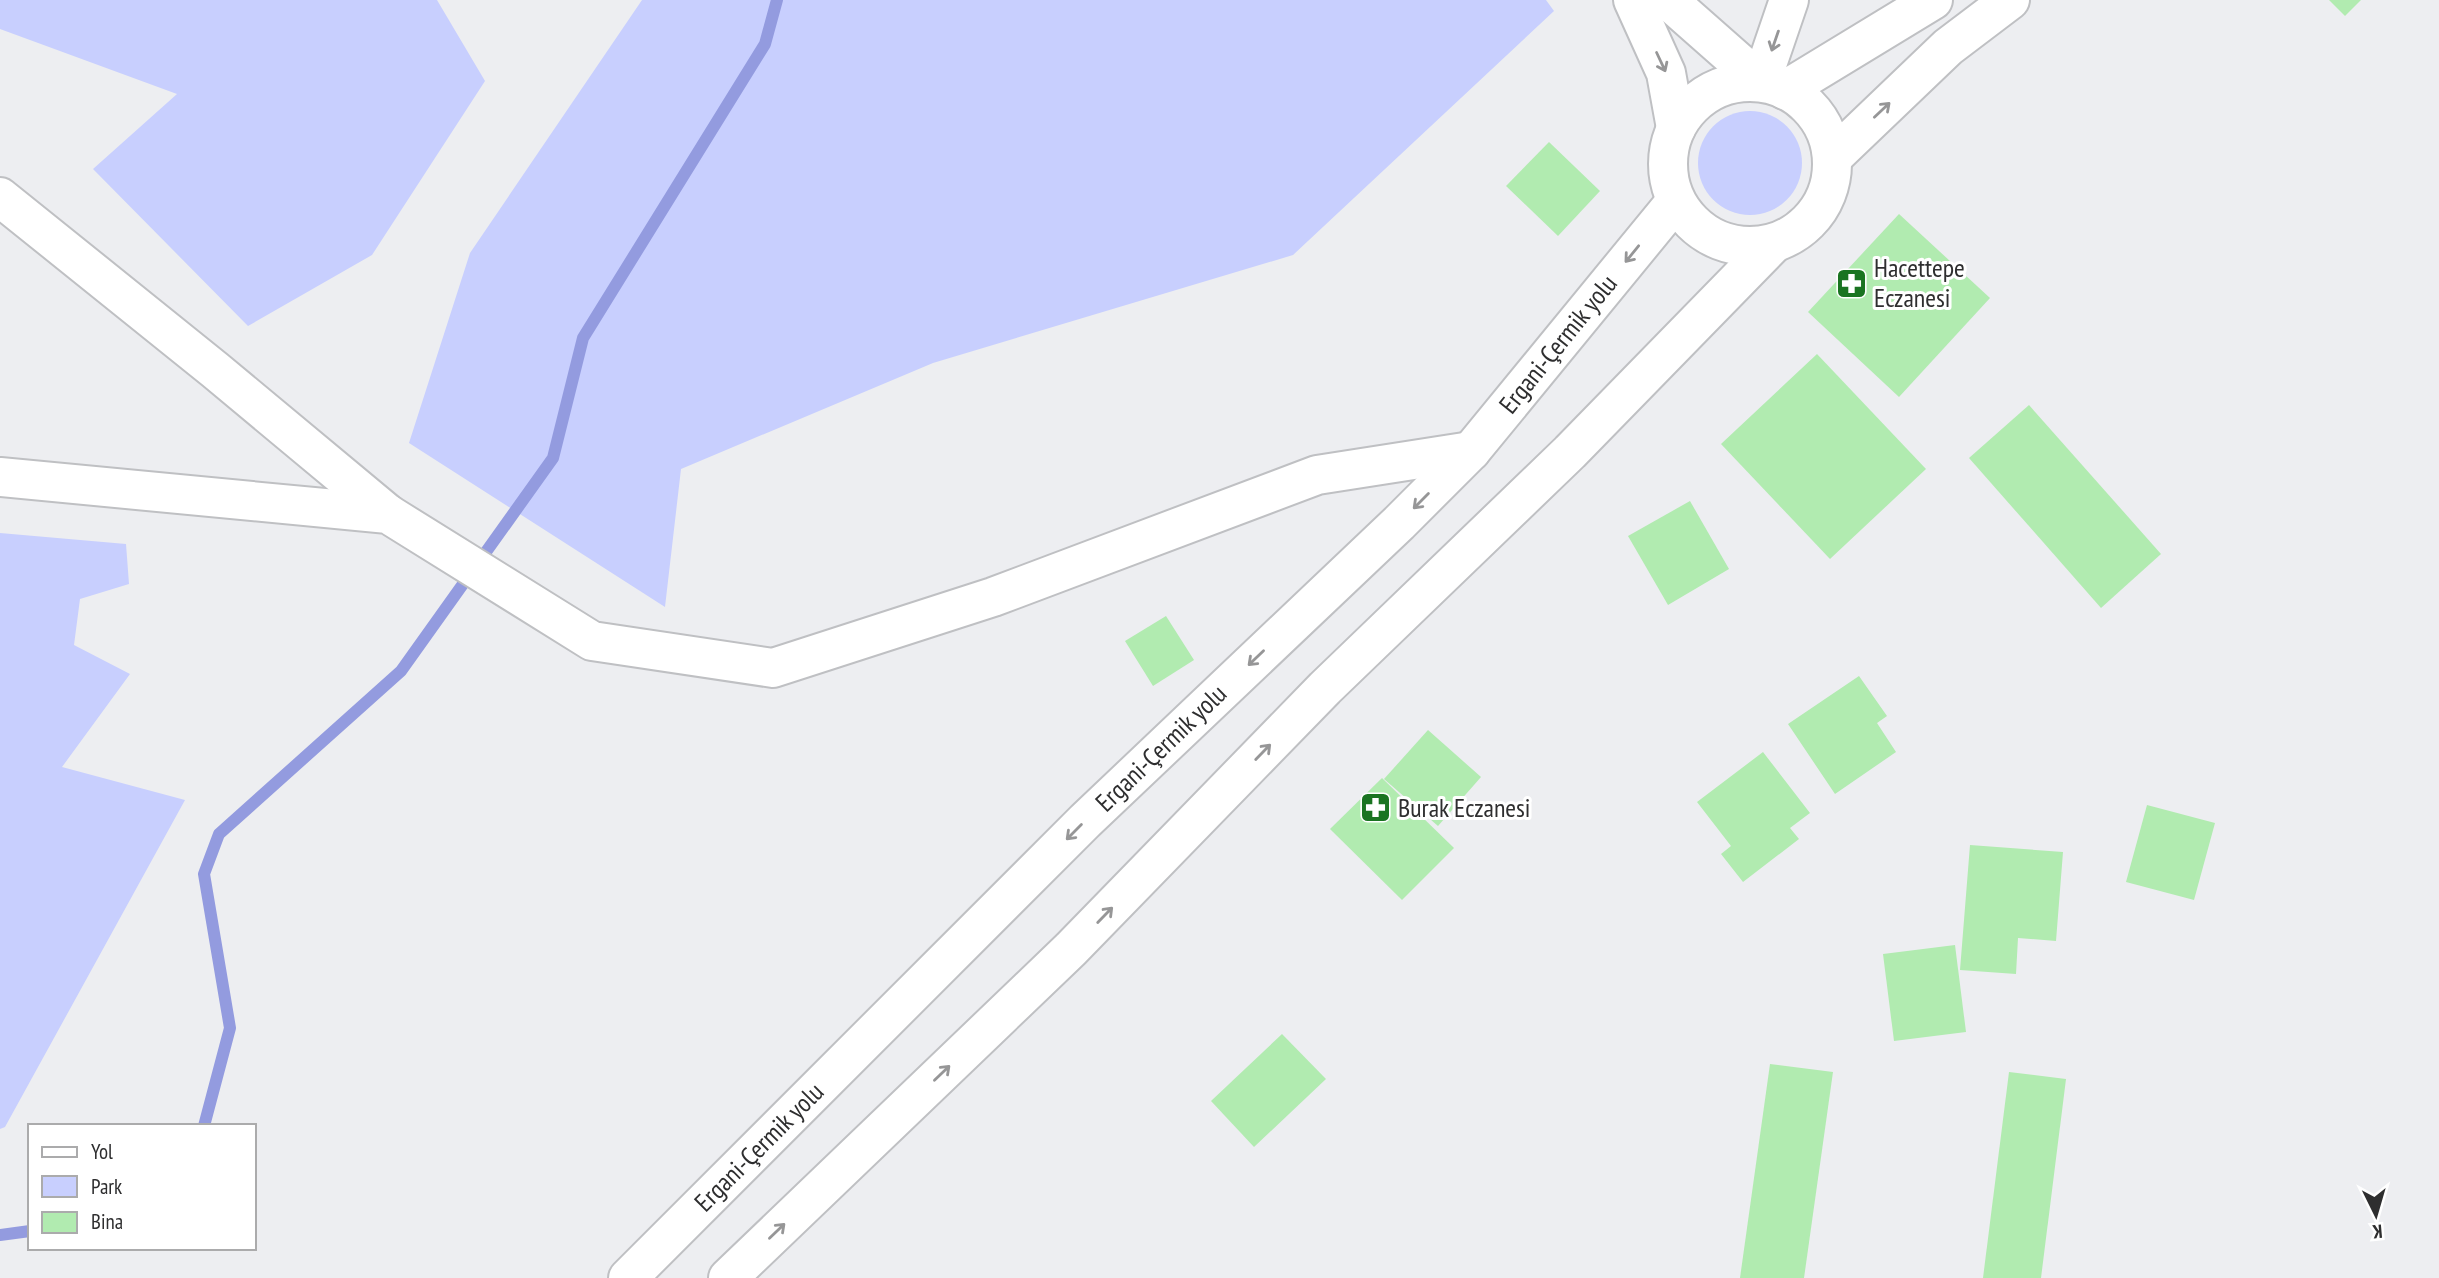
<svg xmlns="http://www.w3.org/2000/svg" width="2439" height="1278" font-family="'PT Sans Narrow',sans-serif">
<rect width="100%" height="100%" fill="#edeef1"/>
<g fill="#c8cffe">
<path d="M 0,0 L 437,0 L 485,81 L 372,255 L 248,326 L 93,169 L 177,94 L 0,29 Z"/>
<path d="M 642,0 L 1546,0 L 1554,11 L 1293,255 L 933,363 L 681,469 L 665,607 L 409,443 L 470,253 Z"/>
<circle cx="1750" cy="163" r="52"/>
<path d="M 0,533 L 126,544 L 129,584 L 80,599 L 74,645 L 130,674 L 62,767 L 185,800 L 5,1127 L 0,1129 Z"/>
</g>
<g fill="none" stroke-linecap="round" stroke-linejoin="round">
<g stroke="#939bdf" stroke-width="12">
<path d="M 204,1126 L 230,1028 L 204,874 L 219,834 L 401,671 L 553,458 L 583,338 L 765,44 L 777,0"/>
<path d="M 0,1235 L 30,1231"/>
</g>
</g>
<g fill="#b1ebb0">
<path d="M 2329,0 L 2361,0 L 2345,16 Z"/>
<path d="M 1549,142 L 1600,191 L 1558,236 L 1506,186 Z"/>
<path d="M 1899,214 L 1990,298 L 1899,397 L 1808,312 Z"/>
<path d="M 1817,354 L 1926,469 L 1830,559 L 1721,444 Z"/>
<path d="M 2029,405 L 2161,554 L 2101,608 L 1969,458 Z"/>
<path d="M 1690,501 L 1729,569 L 1668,605 L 1628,536 Z"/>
<path d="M 1166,616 L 1194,660 L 1153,686 L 1125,641 Z"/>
<path d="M 1859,676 L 1887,716 L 1877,723 L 1896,752 L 1835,794 L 1788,724 Z"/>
<path d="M 1428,730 L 1481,777 L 1438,826 L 1384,779 Z"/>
<path d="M 1763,752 L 1810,813 L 1790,828 L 1799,839 L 1743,882 L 1721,854 L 1731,846 L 1697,802 Z"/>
<path d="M 1382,778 L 1454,848 L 1402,900 L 1330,829 Z"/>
<path d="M 2147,805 L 2215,823 L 2194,900 L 2126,882 Z"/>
<path d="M 1970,845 L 2063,852 L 2056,941 L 2018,938 L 2016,974 L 1960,970 Z"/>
<path d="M 1955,945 L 1966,1032 L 1894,1041 L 1883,954 Z"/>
<path d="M 1282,1034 L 1326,1079 L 1254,1147 L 1211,1101 Z"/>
<path d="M 1770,1064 L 1833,1072 L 1804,1278 L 1740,1278 Z"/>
<path d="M 2009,1072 L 2066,1079 L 2041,1278 L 1983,1278 Z"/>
</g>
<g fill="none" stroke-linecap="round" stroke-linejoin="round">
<defs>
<g id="minor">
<path d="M 1761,82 L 1789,0"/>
<path d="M 0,197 L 215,370 L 388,514"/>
<path d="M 0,477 L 388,514 L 592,641 L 773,668 L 993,597 L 1317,475 L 1471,451"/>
</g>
<g id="major">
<path d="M 1633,0 L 1666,73 L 1676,128"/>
<path d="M 1668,0 L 1761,82"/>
<circle cx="1750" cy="164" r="82"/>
<path d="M 1785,90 L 1933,0"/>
<path d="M 1833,157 L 1948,47 L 2010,0"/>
<path d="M 628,1278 L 1085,821 L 1399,523 L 1471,451 L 1676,201"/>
<path d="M 728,1278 L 1071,949 L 1325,688 L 1570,452 L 1773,244"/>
</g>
</defs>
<use href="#minor" stroke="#bfc0c3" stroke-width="42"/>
<use href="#major" stroke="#bfc0c3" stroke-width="42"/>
<use href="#minor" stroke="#fff" stroke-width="38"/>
<use href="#major" stroke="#fff" stroke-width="38"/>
</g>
<defs><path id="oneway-shaft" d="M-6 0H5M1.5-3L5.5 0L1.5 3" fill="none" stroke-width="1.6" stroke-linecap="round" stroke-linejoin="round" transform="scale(1.75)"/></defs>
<g stroke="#969697">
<use href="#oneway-shaft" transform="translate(1775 41) rotate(109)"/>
<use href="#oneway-shaft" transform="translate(1661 62) rotate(65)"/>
<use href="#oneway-shaft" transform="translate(1882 110) rotate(-43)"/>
<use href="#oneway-shaft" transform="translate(1632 254) rotate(129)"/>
<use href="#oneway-shaft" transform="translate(1421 501) rotate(135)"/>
<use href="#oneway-shaft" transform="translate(1256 658) rotate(136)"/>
<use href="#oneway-shaft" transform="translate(1263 752) rotate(-46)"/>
<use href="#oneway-shaft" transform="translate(1074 832) rotate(135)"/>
<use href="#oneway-shaft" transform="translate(1105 915) rotate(-46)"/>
<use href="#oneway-shaft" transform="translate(942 1073) rotate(-44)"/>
<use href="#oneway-shaft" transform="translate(777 1231) rotate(-44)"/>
</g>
<defs>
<symbol id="pharmacy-square" viewBox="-11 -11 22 22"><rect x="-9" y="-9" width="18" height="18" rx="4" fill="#1a7421" stroke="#fff"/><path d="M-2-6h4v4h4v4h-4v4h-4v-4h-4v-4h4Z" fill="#fff"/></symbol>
</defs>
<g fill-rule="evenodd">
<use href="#pharmacy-square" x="1834" y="266" width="35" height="35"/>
<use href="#pharmacy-square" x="1358" y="790" width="35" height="35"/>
</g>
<g text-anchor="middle" stroke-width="6" stroke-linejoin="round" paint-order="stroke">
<g font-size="26" fill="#2e2e2f" stroke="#fff" text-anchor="start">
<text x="1874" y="277">Hacettepe<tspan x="1874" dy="30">Eczanesi</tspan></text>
<text x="1398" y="817">Burak Eczanesi</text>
</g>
<g font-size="26" fill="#2e2e2f" stroke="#fff">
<text transform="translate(1558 344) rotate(-51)" y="9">Ergani-Çermik yolu</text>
<text transform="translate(1161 748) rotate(-44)" y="9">Ergani-Çermik yolu</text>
<text transform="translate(759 1147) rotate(-45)" y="9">Ergani-Çermik yolu</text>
</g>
</g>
<rect x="28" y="1124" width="228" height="126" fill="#ffffff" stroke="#ababac" stroke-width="2"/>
<rect x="42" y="1147" width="35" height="10" fill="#ffffff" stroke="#ababac" stroke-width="2"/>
<text x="91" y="1159" font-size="21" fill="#2e2e2f">Yol</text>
<rect x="42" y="1176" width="35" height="21" fill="#c8cffe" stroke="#ababac" stroke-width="2"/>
<text x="91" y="1194" font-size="21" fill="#2e2e2f">Park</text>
<rect x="42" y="1212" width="35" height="21" fill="#b1ebb0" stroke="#ababac" stroke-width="2"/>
<text x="91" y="1229" font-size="21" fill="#2e2e2f">Bina</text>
<g transform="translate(2376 1215) rotate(175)" stroke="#ffffff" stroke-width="5" paint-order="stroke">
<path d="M0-5L12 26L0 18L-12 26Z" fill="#2e2e2f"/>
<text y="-10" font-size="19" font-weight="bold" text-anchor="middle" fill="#2e2e2f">K</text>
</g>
</svg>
